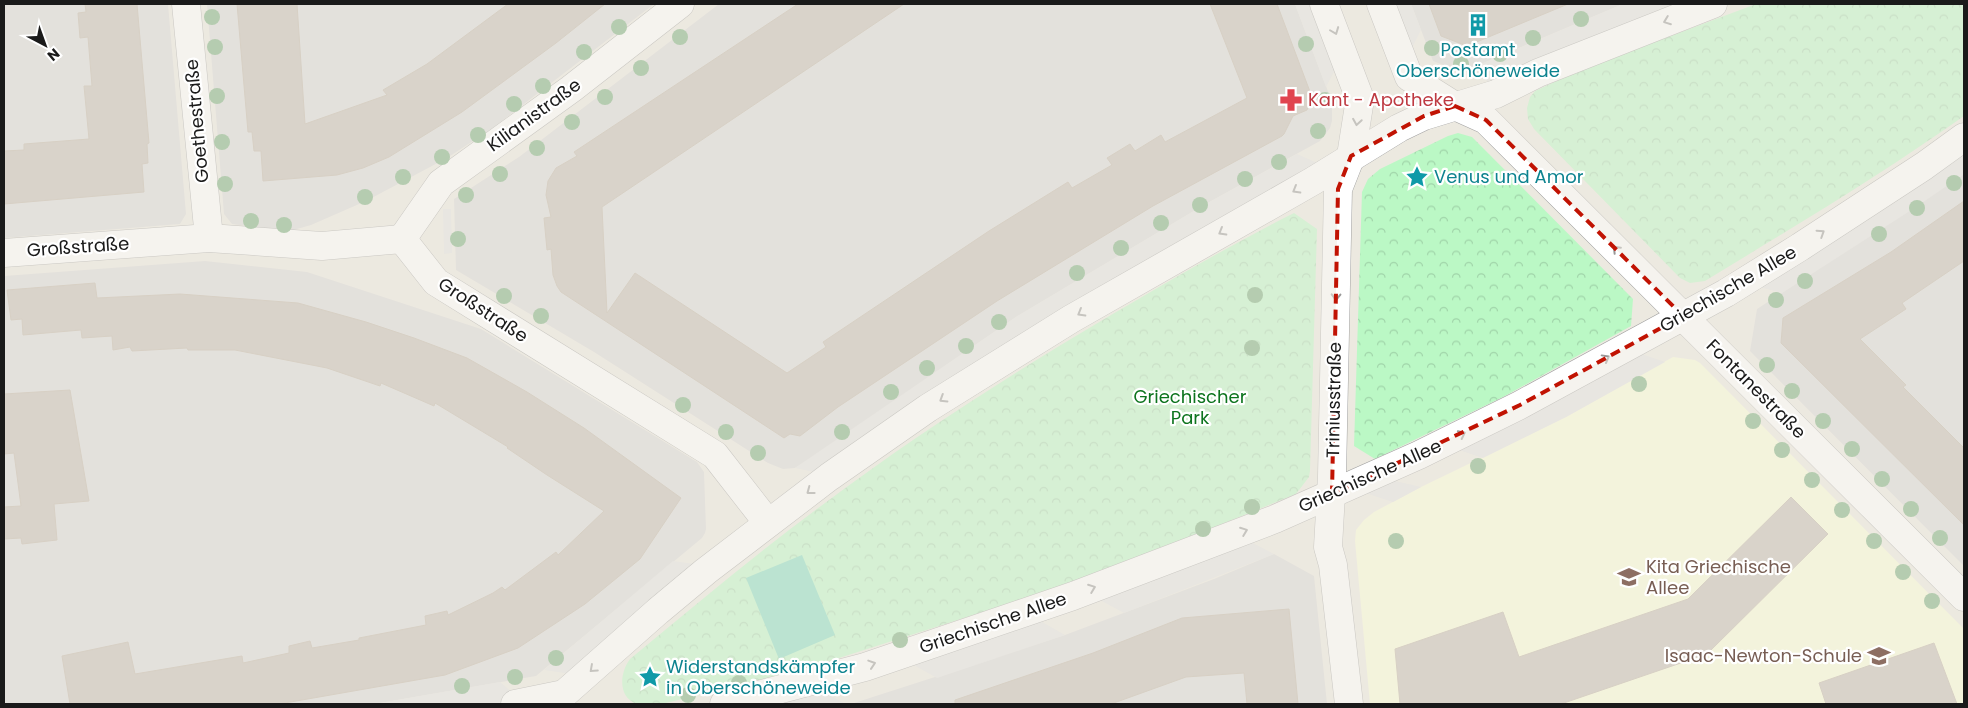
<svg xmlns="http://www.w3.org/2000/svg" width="1968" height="708" font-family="Poppins,sans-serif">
<defs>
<pattern id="park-crowns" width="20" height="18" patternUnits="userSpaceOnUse" patternTransform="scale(1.25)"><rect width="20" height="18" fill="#bbf8c5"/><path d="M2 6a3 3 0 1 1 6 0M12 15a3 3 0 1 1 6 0" fill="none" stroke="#a0d4a9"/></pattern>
</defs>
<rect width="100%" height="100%" fill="#ece9e0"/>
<g fill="#d8d7d7">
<path d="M 4,4 L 168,4 L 186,214 L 180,224 L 4,238 Z"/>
<path d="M 207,4 L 654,4 L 490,130 L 447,158 L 366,201 L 311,225 L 290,231 L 232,224 L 224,214 Z"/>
<path d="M 719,4 L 1295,4 L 1332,102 L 1332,121 L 1330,128 L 1320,141 L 1204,205 L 1016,317 L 817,454 L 795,468 L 783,469 L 768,463 L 594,352 L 456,270 L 454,199 L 519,157 Z"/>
<path d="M 1411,4 L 1623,4 L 1462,72 L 1433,61 Z"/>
<path d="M 1964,174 L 1964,566 L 1750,351 L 1757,309 Z"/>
<path d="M 205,261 L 307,272 L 481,329 L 697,462 L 704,472 L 706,529 L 705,533 L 702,538 L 536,676 L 374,704 L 4,704 L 4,276 Z"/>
<path d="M 1274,554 L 1314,576 L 1327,704 L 851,704 L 1065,635 L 1214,579 Z"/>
</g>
<path fill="#fbfed7" d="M 1673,357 L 1695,360 L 1700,363 L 1964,629 L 1964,704 L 1370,704 L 1355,541 L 1356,530 L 1364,520 L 1374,512 L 1421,487 L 1566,417 Z"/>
<g fill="url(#park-crowns)">
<path d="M 1756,4 L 1964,4 L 1964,116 C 1881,175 1792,228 1705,281 L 1690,283 L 1680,278 L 1534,129 L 1528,119 L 1527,108 L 1530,97 L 1535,91 L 1580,70 Z"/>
<path d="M 1458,133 L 1472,137 L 1633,299 L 1631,326 L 1505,396 L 1375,459 L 1354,446 L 1362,192 L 1368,179 L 1380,169 L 1448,136 Z"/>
<path d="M 1294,213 L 1317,229 L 1310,471 L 1309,477 L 1296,494 L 1148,554 L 1045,592 L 811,667 L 662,704 C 654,704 644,706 637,704 C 617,697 620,672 630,659 C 694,606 758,552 825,503 C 916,435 1013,373 1111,315 C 1171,280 1232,244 1294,213 Z"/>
</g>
<path fill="#7edbbf" d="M 802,555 L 835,635 L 779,659 L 746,578 Z"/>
<g fill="#e2e2e2">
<path d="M 1295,4 L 1317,4 L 1339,62 L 1326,87 Z"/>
<path d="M 1388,4 L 1411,4 L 1421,30 L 1408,56 Z"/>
<path d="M 1623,4 L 1669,4 L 1674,6 L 1492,83 L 1465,71 Z"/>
<path d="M 1964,147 L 1964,174 L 1916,207 L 1782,293 L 1752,285 Z"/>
<path d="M 1297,154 L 1322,165 L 823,474 L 795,468 L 1016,317 L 1204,205 Z"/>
<path d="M 443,209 L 451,209 L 452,253 L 444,254 Z"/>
<path d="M 1636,352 L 1665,362 L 1566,417 L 1483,458 L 1453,448 Z"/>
<path d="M 1387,479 L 1421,487 L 1393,502 L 1362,492 Z"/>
<path d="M 1249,541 L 1274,554 L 1124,613 L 1098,599 Z"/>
<path d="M 673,561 L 702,565 L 571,674 L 544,670 Z"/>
<path d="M 1037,619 L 1065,635 L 937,678 L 910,663 Z"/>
<path d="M 500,682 L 520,699 L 493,704 L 375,704 Z"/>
<path d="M 820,690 L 846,704 L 765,704 Z"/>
</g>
<g fill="#c0b8af" stroke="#bdb1a3">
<path d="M 85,4 L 137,4 L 149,143 L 147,144 L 148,163 L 142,164 L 144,192 L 4,204 L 4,151 L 24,150 L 24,144 L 89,139 L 84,86 L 92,86 L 88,37 L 80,38 L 78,13 L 86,12 Z"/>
<path d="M 237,4 L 297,4 L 305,124 L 387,95 L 383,90 L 427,64 L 508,4 L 605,4 L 556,43 L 462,112 L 389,157 L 363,168 L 337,175 L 263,181 L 261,151 L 254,151 L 252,132 L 248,132 Z"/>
<path d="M 798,4 L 904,4 L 602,207 L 607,313 L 635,273 L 787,373 L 826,347 L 823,342 L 989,231 L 1068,182 L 1072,188 L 1112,165 L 1107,158 L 1130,144 L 1135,151 L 1161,135 L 1165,142 L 1247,98 L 1210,4 L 1277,4 L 1312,97 L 1307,110 L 1293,116 L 1284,134 L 1282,136 L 1153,206 L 997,301 L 838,407 L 800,436 L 790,434 L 784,438 L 561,292 L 557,286 L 553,275 L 551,249 L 547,250 L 544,218 L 551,217 L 546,195 L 548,181 L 556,168 L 577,156 L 574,152 Z"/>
<path d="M 1429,4 L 1568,4 L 1467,46 L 1441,36 Z"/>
<path d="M 1964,201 L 1964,261 L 1902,303 L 1906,309 L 1860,339 L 1906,385 L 1903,387 L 1964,448 L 1964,525 L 1781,343 L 1783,318 L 1891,252 Z"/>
<path d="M 95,283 L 97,298 L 180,294 L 298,303 L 366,322 L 414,338 L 467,358 L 527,392 L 584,428 L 681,498 L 640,559 L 585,604 L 518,648 L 445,675 L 279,704 L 70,704 L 62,656 L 128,642 L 135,674 L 242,656 L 243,663 L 289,653 L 289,646 L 310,641 L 312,648 L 359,640 L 359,638 L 426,625 L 425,616 L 447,611 L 448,615 L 493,593 L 502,587 L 505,590 L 556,552 L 558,555 L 604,511 L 547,475 L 507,448 L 508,447 L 435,403 L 434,406 L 381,383 L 380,386 L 327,368 L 235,350 L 188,350 L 187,348 L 132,351 L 130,347 L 113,350 L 112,336 L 82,338 L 81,330 L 23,335 L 22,319 L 11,320 L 7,290 Z"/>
<path d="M 70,390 L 89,501 L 54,504 L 57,540 L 22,544 L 21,538 L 4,539 L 4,507 L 21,506 L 14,453 L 4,454 L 4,394 Z"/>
<path d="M 1791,497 L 1828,534 L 1707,654 L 1561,704 L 1400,704 L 1395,649 L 1503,612 L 1519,657 L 1688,599 Z"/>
<path d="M 1289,609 L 1298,704 L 1247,704 L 1244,673 L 1186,677 L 1111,704 L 955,704 L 955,700 L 1093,653 L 1182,618 Z"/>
<path d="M 1934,643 L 1957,704 L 1826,704 L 1819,683 Z"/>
</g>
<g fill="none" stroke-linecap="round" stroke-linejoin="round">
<defs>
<g id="street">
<path d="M 186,4 L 209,238"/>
<path d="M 1324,4 L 1360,99 L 1351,156 L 1338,189 L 1332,476 L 1328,547 L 1333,565 L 1349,704"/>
<path d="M 1381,4 L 1409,77 L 1455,106 L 1486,120 L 1964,597"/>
<path d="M 402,239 L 436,282 L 715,455 L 768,523"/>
<path d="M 402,239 L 441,183 L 571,89 L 680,4"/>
<path d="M 4,253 L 209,238 L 322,246 L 402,239"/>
<path d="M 515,704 L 564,694 L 658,611 L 706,571 L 829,477 L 928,408 L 1071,319 L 1313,181 L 1399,128 L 1424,116 L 1496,94 L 1538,73 L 1713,4"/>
<path d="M 724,704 L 865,667 L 1073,596 L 1275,519 L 1419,455 L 1520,405 L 1726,293 L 1800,247 L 1924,166 L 1964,137"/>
</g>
</defs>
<use href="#street" stroke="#a1a1a1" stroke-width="29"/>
<use href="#street" stroke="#fff" stroke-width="28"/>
</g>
<g fill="#71a975">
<circle cx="212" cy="17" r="8"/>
<circle cx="1581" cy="19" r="8"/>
<circle cx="619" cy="27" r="8"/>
<circle cx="680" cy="37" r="8"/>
<circle cx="1533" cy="38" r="8"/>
<circle cx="1306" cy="44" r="8"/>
<circle cx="215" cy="47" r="8"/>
<circle cx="1432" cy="48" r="8"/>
<circle cx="584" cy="52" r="8"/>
<circle cx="1500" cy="54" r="8"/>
<circle cx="1461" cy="64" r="8"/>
<circle cx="641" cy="68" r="8"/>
<circle cx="543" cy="86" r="8"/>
<circle cx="217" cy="96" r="8"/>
<circle cx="605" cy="97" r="8"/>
<circle cx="1325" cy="100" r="8"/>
<circle cx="514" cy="104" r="8"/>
<circle cx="572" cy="122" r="8"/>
<circle cx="1318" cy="131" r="8"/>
<circle cx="478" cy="135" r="8"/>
<circle cx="222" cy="142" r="8"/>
<circle cx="537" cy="148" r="8"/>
<circle cx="442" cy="157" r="8"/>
<circle cx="1279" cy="162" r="8"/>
<circle cx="500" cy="174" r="8"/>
<circle cx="403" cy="177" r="8"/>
<circle cx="1245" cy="179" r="8"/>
<circle cx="1954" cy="183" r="8"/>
<circle cx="225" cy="184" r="8"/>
<circle cx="466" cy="195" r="8"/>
<circle cx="365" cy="197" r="8"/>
<circle cx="1200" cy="205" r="8"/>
<circle cx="1917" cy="208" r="8"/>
<circle cx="251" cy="221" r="8"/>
<circle cx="1161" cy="223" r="8"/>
<circle cx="284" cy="225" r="8"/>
<circle cx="1879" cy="234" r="8"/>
<circle cx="458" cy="239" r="8"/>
<circle cx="1121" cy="248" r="8"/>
<circle cx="1077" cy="273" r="8"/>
<circle cx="1805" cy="281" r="8"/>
<circle cx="1255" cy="295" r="8"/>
<circle cx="504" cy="296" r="8"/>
<circle cx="1776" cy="300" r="8"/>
<circle cx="541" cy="316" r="8"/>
<circle cx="999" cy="322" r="8"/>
<circle cx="966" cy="346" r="8"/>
<circle cx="1252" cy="348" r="8"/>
<circle cx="1767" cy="365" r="8"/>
<circle cx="927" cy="368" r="8"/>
<circle cx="1639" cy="384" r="8"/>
<circle cx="1792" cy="391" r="8"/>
<circle cx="891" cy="392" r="8"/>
<circle cx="683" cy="405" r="8"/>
<circle cx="1753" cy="421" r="8"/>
<circle cx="1823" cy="421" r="8"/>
<circle cx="726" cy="432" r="8"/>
<circle cx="842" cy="432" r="8"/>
<circle cx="1852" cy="449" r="8"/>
<circle cx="1782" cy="450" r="8"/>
<circle cx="758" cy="453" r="8"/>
<circle cx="1478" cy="466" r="8"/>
<circle cx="1882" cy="479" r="8"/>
<circle cx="1812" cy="480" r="8"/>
<circle cx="1252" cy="507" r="8"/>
<circle cx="1911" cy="509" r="8"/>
<circle cx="1842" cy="510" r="8"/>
<circle cx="1203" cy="529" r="8"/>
<circle cx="1940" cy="538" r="8"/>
<circle cx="1396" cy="541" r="8"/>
<circle cx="1874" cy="541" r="8"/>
<circle cx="1903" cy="572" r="8"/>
<circle cx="1932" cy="601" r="8"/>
<circle cx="900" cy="640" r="8"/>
<circle cx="556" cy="658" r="8"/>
<circle cx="515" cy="677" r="8"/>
<circle cx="739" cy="683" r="8"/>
<circle cx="462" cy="686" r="8"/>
<circle cx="688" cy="695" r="8"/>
</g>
<defs><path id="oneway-chevron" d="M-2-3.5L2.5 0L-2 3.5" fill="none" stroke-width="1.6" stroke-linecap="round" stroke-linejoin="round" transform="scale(1.25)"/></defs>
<g stroke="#989898">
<use href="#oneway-chevron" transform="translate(1667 21) rotate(159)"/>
<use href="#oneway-chevron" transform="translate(1335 31) rotate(69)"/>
<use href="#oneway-chevron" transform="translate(1357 122) rotate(99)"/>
<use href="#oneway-chevron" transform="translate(1296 190) rotate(150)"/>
<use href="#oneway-chevron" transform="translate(1222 232) rotate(150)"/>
<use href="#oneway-chevron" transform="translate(1821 233) rotate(-33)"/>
<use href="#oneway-chevron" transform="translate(1616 249) rotate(-135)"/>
<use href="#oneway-chevron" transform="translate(1336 297) rotate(91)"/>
<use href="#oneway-chevron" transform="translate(1081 313) rotate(150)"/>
<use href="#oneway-chevron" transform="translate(1606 358) rotate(-29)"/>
<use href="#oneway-chevron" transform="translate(943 399) rotate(148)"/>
<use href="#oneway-chevron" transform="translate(1462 434) rotate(-26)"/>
<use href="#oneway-chevron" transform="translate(810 491) rotate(143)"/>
<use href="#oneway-chevron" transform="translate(1244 531) rotate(-21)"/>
<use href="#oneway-chevron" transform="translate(1092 588) rotate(-21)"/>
<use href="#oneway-chevron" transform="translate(872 664) rotate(-18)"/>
<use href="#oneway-chevron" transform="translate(593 669) rotate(138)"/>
</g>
<path d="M0 0H1968V708H0ZM 1455,106 L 1486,120 L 1683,316 L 1520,405 L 1332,494 L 1338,189 L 1351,156 L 1424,116 Z" fill="#ece9e0" fill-opacity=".55" fill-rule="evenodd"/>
<path fill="none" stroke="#c11303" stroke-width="4" stroke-dasharray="10 6" stroke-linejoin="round" d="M 1455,106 L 1486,120 L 1683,316 L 1520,405 L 1332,494 L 1338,189 L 1351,156 L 1424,116 Z"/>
<defs>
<symbol id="building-bare" viewBox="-9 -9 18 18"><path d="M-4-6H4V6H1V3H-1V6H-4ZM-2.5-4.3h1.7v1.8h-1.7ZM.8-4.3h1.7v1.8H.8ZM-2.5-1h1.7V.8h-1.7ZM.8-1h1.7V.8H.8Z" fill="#0f9aa8" stroke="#fff" stroke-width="2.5" paint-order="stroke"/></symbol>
<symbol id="pharmacy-bare" viewBox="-9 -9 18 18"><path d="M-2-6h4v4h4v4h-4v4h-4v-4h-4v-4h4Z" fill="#e0444e" stroke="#fff" stroke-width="2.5" paint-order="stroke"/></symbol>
<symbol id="sight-bare" viewBox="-9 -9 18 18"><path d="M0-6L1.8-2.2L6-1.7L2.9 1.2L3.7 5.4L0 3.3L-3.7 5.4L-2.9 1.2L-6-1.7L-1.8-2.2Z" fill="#0f9aa8" stroke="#fff" stroke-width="2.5" paint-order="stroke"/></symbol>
<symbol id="school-bare" viewBox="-9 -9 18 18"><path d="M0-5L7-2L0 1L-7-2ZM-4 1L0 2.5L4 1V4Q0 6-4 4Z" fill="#8d6e63" stroke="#fff" stroke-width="2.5" paint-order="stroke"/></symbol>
</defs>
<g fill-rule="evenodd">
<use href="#building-bare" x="1462" y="9" width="32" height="32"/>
<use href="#pharmacy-bare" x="1275" y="84" width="32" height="32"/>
<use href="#sight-bare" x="1401" y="161" width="32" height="32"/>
<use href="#school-bare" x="1613" y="561" width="32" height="32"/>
<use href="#school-bare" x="1863" y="640" width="32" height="32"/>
<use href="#sight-bare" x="634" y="661" width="32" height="32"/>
</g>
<g text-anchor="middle" stroke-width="4.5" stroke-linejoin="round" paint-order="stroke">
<g font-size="18" fill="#0d838f" stroke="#fff" text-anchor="start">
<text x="1478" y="56" text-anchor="middle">Postamt<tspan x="1478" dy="21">Oberschöneweide</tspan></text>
<text x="1434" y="183">Venus und Amor</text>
<text x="666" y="673">Widerstandskämpfer<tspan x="666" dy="21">in Oberschöneweide</tspan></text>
</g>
<g font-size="18" fill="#be3a42" stroke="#fff" text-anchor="start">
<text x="1308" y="106">Kant - Apotheke</text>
</g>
<g font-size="18" fill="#1a1a1a" stroke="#fff">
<text transform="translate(534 115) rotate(-36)" y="6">Kilianistraße</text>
<text transform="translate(197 121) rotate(-95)" y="6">Goethestraße</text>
<text transform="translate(78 247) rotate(-4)" y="6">Großstraße</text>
<text transform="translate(1728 289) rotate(-30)" y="6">Griechische Allee</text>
<text transform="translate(483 310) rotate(33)" y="6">Großstraße</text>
<text transform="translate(1756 389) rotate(45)" y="6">Fontanestraße</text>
<text transform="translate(1334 400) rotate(-89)" y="6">Triniusstraße</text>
<text transform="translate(1370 476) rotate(-24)" y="6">Griechische Allee</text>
<text transform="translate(993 623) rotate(-19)" y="6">Griechische Allee</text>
</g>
<g font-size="18" fill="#0d741e" stroke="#fff">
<text x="1190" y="403">Griechischer<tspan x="1190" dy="21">Park</tspan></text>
</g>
<g font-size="18" fill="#785e54" stroke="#fff" text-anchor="start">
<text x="1646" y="573">Kita Griechische<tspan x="1646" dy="21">Allee</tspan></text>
<text x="1862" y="662" text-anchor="end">Isaac-Newton-Schule</text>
</g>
</g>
<rect width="1968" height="708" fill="none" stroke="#1a1a1a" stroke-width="10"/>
<g transform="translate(45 45) rotate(139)" stroke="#ffffff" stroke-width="4" paint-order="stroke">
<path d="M0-4L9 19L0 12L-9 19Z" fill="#1a1a1a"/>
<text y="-8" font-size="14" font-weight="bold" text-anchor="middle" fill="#1a1a1a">N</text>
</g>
</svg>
